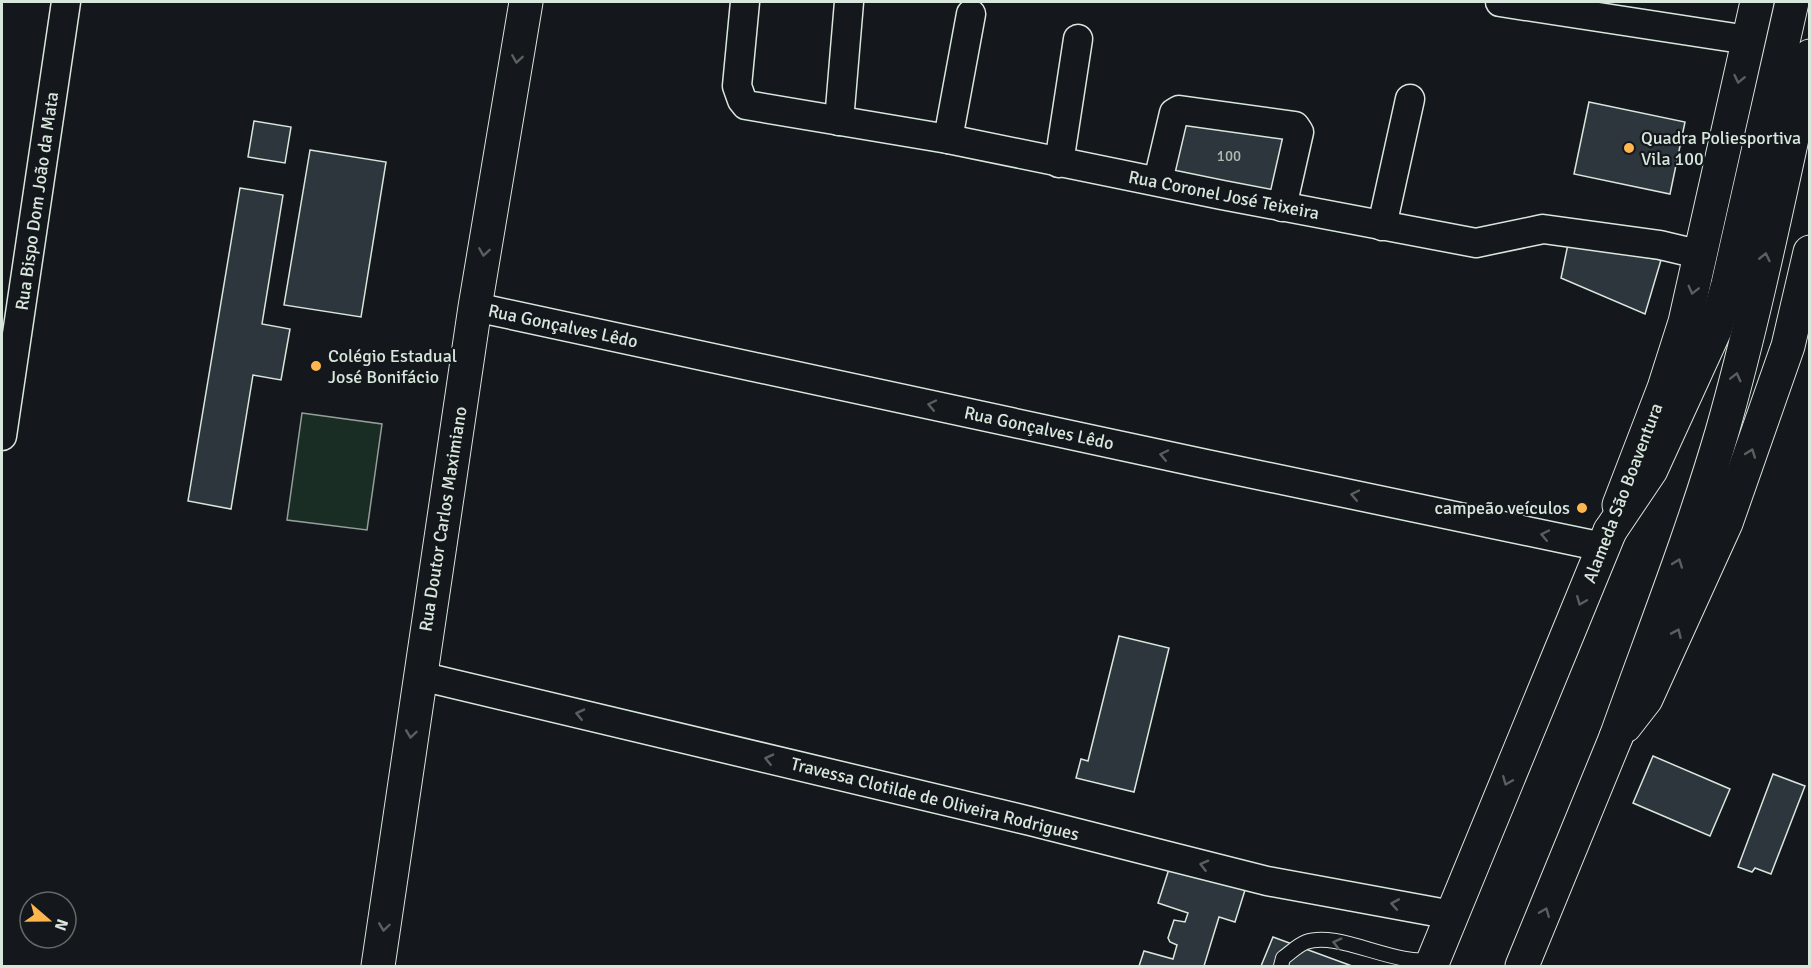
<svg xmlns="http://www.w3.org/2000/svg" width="1811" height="968" font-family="Signika,sans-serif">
<rect width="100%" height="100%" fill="#14181c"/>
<path fill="#1a2d24" stroke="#939e99" stroke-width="1.5" d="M 302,413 L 382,424 L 367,530 L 287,520 Z"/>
<g fill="#2c363c" stroke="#d8e6dc" stroke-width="1.5">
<path d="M 1589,102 L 1685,122 L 1670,194 L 1574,174 Z"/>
<path d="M 1182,119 L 1287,139 L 1274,195 L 1171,173 Z"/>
<path d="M 254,121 L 291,127 L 285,163 L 248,157 Z"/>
<path d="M 310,150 L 386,162 L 361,317 L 284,305 Z"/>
<path d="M 240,188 L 283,195 L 262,324 L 290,329 L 281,380 L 253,375 L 231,509 L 188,501 Z"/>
<path d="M 1568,244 L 1661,260 L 1645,314 L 1561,278 Z"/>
<path d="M 1119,636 L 1169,648 L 1134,792 L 1076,778 L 1081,759 L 1088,761 Z"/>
<path d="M 1653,756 L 1730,789 L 1710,836 L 1633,803 Z"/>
<path d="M 1773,774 L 1805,786 L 1771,874 L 1755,868 L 1752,872 L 1738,867 Z"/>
<path d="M 1170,866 L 1245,890 L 1235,922 L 1219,917 L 1204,966 L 1139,966 L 1144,951 L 1173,959 L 1177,945 L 1170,942 L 1168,938 L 1174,920 L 1185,922 L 1188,913 L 1158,903 Z"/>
<path d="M 1273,937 L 1352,966 L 1261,966 Z"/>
</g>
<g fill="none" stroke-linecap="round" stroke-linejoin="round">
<defs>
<path id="service" d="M 1281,966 L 1283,958 C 1290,953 1298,945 1306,942 C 1338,930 1398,968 1433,959"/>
<g id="minor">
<path d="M 745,2 L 737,86 L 742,100 L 746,105 L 948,139 L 1222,195 L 1476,243 L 1543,229 L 1660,245 L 1702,255"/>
<path d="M 1500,2 L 1748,40"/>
<path d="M 839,121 L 849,2"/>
<path d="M 948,139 L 971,14"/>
<path d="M 1059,163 L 1078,39"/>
<path d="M 1158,181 L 1174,113 L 1179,110 L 1295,126 L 1299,132 L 1282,207"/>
<path d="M 1382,226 L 1410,99"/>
<path d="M 475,307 L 1201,463 L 1603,547"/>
<path d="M 2,436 L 66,2"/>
<path d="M 420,676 L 1030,821 L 1267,881 L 1452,915"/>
</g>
<g id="secondary">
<path d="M 1619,505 L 1664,388 L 1685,322 L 1757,2"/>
<path d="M 378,966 L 475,307 L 526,2"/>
</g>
<path id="primary" d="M 1625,726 L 1646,699 L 1726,523 L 1788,346 L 1810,252"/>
<g id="trunk">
<path d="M 1431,966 L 1610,531"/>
<path d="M 1522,966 L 1616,737"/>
</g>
<g id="motorway">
<path d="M 1610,531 L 1651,470 L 1715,330 L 1728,284 L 1792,2"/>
<path d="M 1616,737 C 1652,636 1692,535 1722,432 C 1757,309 1782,182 1810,56"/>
</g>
</defs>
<use href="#service" stroke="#d8e6dc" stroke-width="16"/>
<use href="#minor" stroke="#d8e6dc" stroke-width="31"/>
<use href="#secondary" stroke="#d8e6dc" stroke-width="35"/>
<use href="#primary" stroke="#d8e6dc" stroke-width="35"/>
<use href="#trunk" stroke="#d8e6dc" stroke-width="35"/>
<use href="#motorway" stroke="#d8e6dc" stroke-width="35"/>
<use href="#service" stroke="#14181c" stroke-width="14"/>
<use href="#minor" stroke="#14181c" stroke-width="28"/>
<use href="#secondary" stroke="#14181c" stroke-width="33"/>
<use href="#primary" stroke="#14181c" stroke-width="33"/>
<use href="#trunk" stroke="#14181c" stroke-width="33"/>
<use href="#motorway" stroke="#14181c" stroke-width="33"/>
</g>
<defs><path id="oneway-chevron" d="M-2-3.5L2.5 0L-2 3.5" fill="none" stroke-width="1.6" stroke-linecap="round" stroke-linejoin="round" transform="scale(1.5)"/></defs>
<g stroke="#59605f">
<use href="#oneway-chevron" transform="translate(517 59) rotate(99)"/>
<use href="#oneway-chevron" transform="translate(1739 79) rotate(102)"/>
<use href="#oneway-chevron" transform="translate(484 252) rotate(99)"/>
<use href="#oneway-chevron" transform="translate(1765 257) rotate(-77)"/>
<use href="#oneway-chevron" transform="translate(1693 290) rotate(104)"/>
<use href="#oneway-chevron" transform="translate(1736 377) rotate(-76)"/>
<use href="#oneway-chevron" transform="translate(932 405) rotate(-168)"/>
<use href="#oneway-chevron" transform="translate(1751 453) rotate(-70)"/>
<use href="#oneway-chevron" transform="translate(1164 455) rotate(-168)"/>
<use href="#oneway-chevron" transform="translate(1355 495) rotate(-168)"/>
<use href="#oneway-chevron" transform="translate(1545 535) rotate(-168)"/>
<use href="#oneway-chevron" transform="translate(1678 563) rotate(-70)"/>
<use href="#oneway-chevron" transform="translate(1581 601) rotate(112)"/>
<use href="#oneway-chevron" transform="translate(1677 633) rotate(-66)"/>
<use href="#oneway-chevron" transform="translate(580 714) rotate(-167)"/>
<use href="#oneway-chevron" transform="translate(411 734) rotate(98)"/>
<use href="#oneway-chevron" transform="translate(769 759) rotate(-167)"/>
<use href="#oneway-chevron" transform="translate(1507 781) rotate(112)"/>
<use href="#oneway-chevron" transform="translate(1204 865) rotate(-166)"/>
<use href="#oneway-chevron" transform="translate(1395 904) rotate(-170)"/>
<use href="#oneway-chevron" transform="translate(1545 912) rotate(-68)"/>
<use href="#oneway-chevron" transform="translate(384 927) rotate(98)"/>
<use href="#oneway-chevron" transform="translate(1337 943) rotate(-165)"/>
</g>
<g fill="#ffb74d" stroke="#14181c" stroke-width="2">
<circle cx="1629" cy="148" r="6"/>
<circle cx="316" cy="366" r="6"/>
<circle cx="1582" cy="508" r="6"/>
</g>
<g text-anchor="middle" stroke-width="4.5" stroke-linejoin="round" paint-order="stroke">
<g font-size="15" fill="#adbab4">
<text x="1229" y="161">100</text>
</g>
<g font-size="18" fill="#d8e6dc" stroke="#14181c" text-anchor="start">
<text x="1641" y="144">Quadra Poliesportiva<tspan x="1641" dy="21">Vila 100</tspan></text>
<text x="328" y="362">Colégio Estadual<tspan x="328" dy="21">José Bonifácio</tspan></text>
<text x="1570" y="514" text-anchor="end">campeão veículos</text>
</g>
<g font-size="18" fill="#d8e6dc" stroke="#14181c">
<text transform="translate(1224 195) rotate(11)" y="6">Rua Coronel José Teixeira</text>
<text transform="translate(37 201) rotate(-82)" y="6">Rua Bispo Dom João da Mata</text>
<text transform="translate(563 326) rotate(12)" y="6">Rua Gonçalves Lêdo</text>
<text transform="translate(1039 428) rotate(12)" y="6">Rua Gonçalves Lêdo</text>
<text transform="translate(1623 493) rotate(-69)" y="6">Alameda São Boaventura</text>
<text transform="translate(443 519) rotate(-81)" y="6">Rua Doutor Carlos Maximiano</text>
<text transform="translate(935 799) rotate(14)" y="6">Travessa Clotilde de Oliveira Rodrigues</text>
</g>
</g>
<rect width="1811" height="968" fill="none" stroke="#d8e6dc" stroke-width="6"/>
<g transform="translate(48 920) rotate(110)"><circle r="28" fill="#14181c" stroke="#626a69" stroke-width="1.5"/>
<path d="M0-4.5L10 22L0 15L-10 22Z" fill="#ffb74d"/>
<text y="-9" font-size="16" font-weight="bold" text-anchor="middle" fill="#d8e6dc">N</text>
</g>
</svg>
